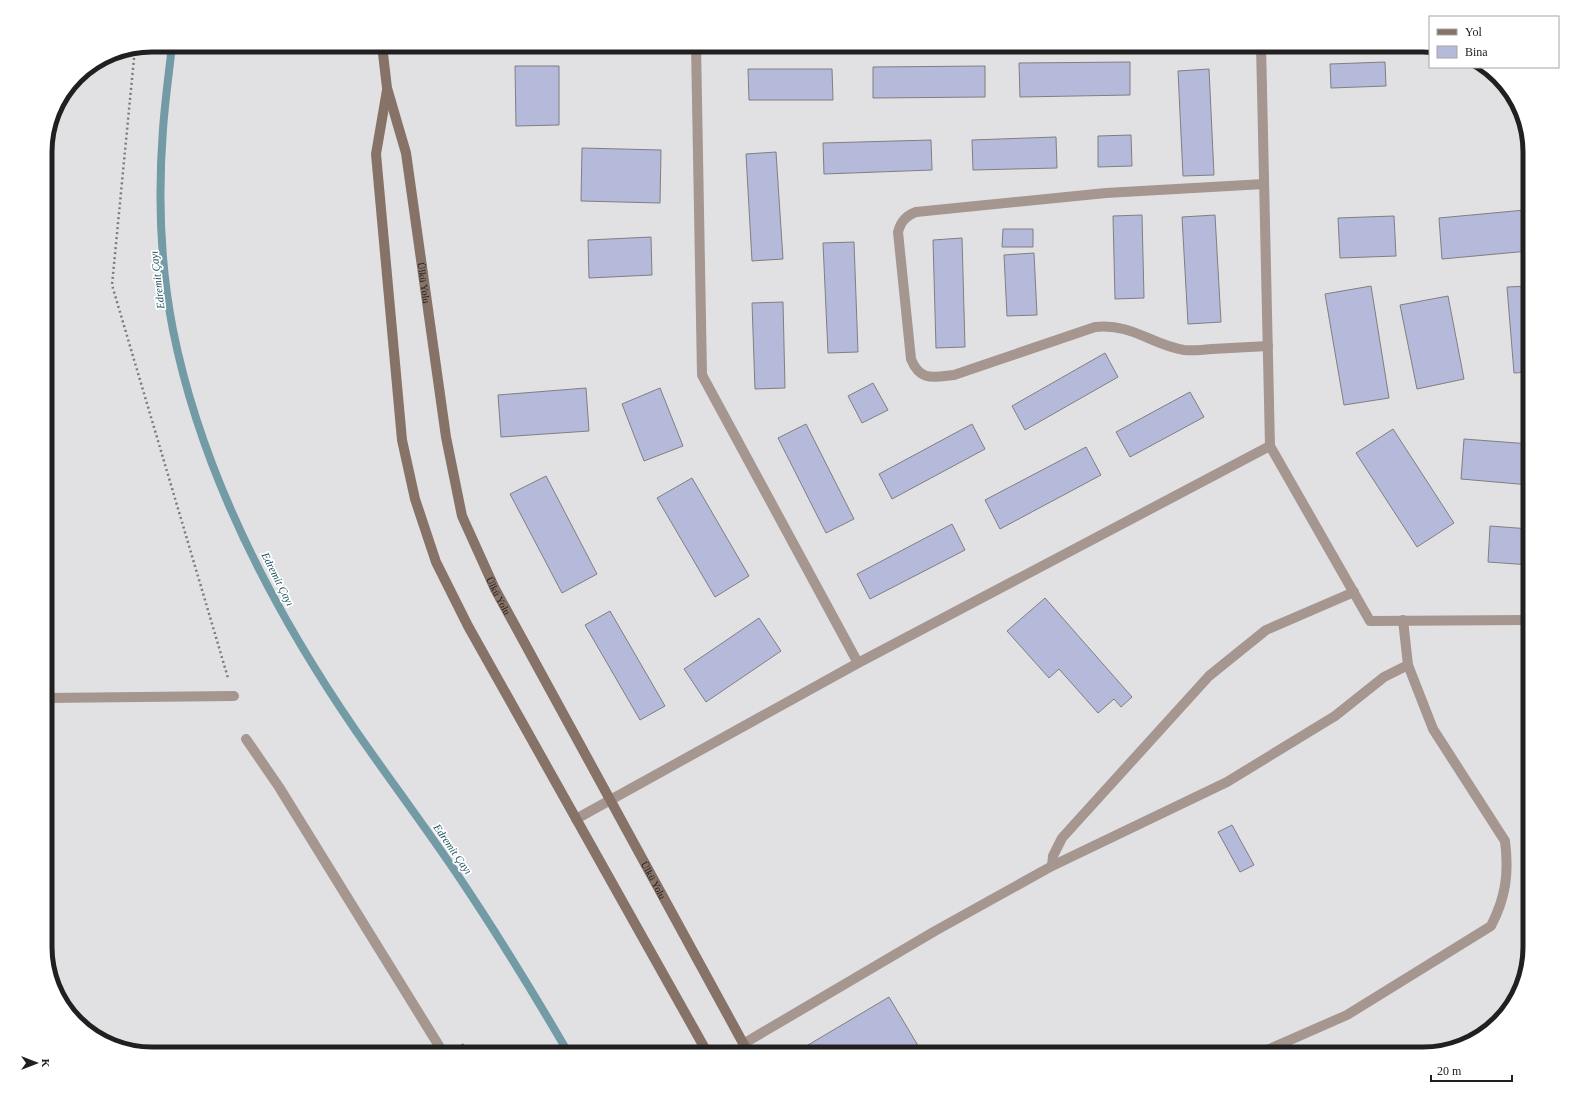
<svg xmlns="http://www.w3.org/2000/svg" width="1575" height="1099" font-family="'Times New Roman',serif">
<rect width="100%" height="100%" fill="#e1e1e4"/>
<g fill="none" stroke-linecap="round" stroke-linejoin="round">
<path stroke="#739ba6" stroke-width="8" d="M 172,45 C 169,73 165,101 163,129 C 158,195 160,264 173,330 C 202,475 273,610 356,731 C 390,780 426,828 459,877 C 498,935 534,994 569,1054"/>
</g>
<g fill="#b5b9da" stroke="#7f7f82">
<path d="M 1130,62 L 1130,95 L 1020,97 L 1019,63 Z"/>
<path d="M 1385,62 L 1386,86 L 1331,88 L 1330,64 Z"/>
<path d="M 515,66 L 559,66 L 559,125 L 516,126 Z"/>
<path d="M 985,66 L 985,97 L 873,98 L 873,67 Z"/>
<path d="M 748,69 L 832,69 L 833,100 L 749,100 Z"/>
<path d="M 1209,69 L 1214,175 L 1183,176 L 1178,71 Z"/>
<path d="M 1131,135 L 1132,166 L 1098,167 L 1098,136 Z"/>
<path d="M 1056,137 L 1057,168 L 973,170 L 972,140 Z"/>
<path d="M 931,140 L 932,170 L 824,174 L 823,143 Z"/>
<path d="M 582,148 L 661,150 L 660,203 L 581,201 Z"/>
<path d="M 776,152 L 783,259 L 752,261 L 746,154 Z"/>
<path d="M 1525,210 L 1529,251 L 1442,259 L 1439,218 Z"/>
<path d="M 1142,215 L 1144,298 L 1115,299 L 1113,216 Z"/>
<path d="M 1215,215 L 1221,322 L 1188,324 L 1182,217 Z"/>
<path d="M 1394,216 L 1396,256 L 1340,258 L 1338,218 Z"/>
<path d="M 1003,229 L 1033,229 L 1033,247 L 1002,247 Z"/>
<path d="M 651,237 L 652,275 L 589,278 L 588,240 Z"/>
<path d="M 962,238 L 965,347 L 936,348 L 933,240 Z"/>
<path d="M 854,242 L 858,352 L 828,353 L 823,243 Z"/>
<path d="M 1034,253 L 1037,315 L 1007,316 L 1004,255 Z"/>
<path d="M 1371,286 L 1389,398 L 1344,405 L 1325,294 Z"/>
<path d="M 1530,286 L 1530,372 L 1514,373 L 1507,287 Z"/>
<path d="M 1448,296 L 1464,379 L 1417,389 L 1400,305 Z"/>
<path d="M 783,302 L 785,388 L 755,389 L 752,303 Z"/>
<path d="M 1105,353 L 1118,377 L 1025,430 L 1012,406 Z"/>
<path d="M 873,383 L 888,410 L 862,423 L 848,396 Z"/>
<path d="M 586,388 L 589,431 L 501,437 L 498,395 Z"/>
<path d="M 660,388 L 683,446 L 644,461 L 622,404 Z"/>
<path d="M 1190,392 L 1204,417 L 1130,457 L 1116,432 Z"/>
<path d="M 806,424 L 854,519 L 826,533 L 778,438 Z"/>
<path d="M 972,424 L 985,449 L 892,499 L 879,474 Z"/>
<path d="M 1393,429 L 1454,523 L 1417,547 L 1356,453 Z"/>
<path d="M 1464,439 L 1530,444 L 1530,485 L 1461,479 Z"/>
<path d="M 1086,447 L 1101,475 L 1000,529 L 985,500 Z"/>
<path d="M 546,476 L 597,574 L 562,593 L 510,494 Z"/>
<path d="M 692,478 L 749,576 L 715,597 L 657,498 Z"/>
<path d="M 952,524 L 965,550 L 870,599 L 857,574 Z"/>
<path d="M 1490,526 L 1530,529 L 1530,565 L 1488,562 Z"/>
<path d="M 1045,598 L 1132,697 L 1121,707 L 1114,699 L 1098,713 L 1059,669 L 1049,678 L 1007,631 Z"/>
<path d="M 610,611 L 665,706 L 640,720 L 585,625 Z"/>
<path d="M 759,618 L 781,651 L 706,702 L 684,669 Z"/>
<path d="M 1232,825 L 1254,865 L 1240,872 L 1218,832 Z"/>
<path d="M 889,997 L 923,1054 L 807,1054 L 803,1048 Z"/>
</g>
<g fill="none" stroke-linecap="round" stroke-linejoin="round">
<g stroke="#7b7b7d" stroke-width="2.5" stroke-dasharray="2 3" stroke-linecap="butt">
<path d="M 135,48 L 112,285 L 228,678"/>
<path d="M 462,1044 L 468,1054"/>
</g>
<g stroke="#a5968f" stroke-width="10">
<path d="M 1264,184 L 1106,193 L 916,212 C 906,216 901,221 898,232 L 911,359 C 920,382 934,377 954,375 L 1095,327 C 1133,323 1151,345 1184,350 C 1194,351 1203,350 1212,349 C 1230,348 1249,347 1268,346"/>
<path d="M 1052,866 L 1053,856 L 1062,838 L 1209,676 L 1266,630 L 1354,592"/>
<path d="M 743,1044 L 935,931 L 1052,866 L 1227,782 L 1335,716 L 1384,677 L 1408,665"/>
<path d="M 1258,1054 L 1347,1015 L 1491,926 C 1506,897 1509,873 1505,841 L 1433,729 L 1408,665 L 1403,620"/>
</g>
<g stroke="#a5968f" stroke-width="10">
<path d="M 696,45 L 702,375 L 858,663"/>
<path d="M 1261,45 L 1270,446 L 1370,621 L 1530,620"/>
<path d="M 45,698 L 234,696"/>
<path d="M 576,819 L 858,663 L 1270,446"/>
</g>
<path stroke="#a5968f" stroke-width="10" d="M 246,739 L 279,787 L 444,1054"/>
<g stroke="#877267" stroke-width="10">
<path id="s1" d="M 382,45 L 387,88 L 406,153 L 446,437 L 462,516 L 495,589 L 749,1054"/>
<path d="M 387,90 L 376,154 L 402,440 L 415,499 L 436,562 L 468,626 L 708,1054"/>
</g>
</g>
<g text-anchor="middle" stroke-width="3.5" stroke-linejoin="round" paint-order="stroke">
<g font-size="10" fill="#202021" stroke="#fff">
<text dy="4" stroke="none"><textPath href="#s1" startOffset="242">Ülkü Yolu</textPath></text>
<text dy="4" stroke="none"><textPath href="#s1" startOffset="566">Ülkü Yolu</textPath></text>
<text dy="4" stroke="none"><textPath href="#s1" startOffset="890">Ülkü Yolu</textPath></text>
</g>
<g font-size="11" font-style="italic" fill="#18505e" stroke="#fff">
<text transform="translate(157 280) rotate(-97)" y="4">Edremit Çayı</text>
<text transform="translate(278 579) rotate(63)" y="4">Edremit Çayı</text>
<text transform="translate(453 849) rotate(55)" y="4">Edremit Çayı</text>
</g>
</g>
<path d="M0 0H1575V1099H0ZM152 52H1423A100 100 0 0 1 1523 152V947A100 100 0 0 1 1423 1047H152A100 100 0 0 1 52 947V152A100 100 0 0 1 152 52Z" fill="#fff" fill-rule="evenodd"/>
<path fill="none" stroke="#202021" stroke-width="5" d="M152 52H1423A100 100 0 0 1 1523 152V947A100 100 0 0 1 1423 1047H152A100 100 0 0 1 52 947V152A100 100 0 0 1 152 52Z"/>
<rect x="1429" y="16" width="130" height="52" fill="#ffffff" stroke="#a6a6a6"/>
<rect x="1437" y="29" width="20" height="6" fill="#877267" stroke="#a6a6a6"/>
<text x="1465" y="36" font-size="12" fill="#202021">Yol</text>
<rect x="1437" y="46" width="20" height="12" fill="#b5b9da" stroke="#a6a6a6"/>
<text x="1465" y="56" font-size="12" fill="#202021">Bina</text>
<g transform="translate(36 1063) rotate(90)" stroke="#ffffff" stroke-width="3" paint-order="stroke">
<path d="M0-3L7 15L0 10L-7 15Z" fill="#202021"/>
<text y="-6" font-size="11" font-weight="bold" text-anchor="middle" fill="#202021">K</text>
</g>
<path d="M1431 1075v6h81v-6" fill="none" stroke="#202021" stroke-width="2"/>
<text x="1437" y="1075" font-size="12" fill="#202021" stroke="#ffffff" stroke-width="3" paint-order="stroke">20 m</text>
</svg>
